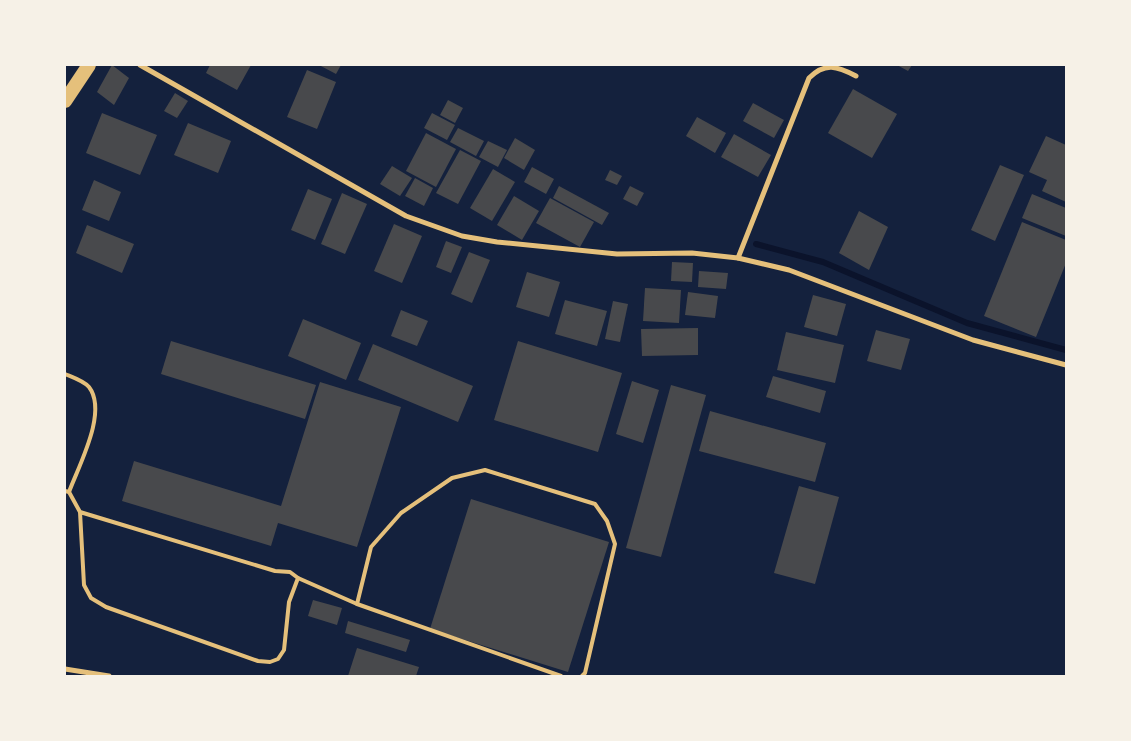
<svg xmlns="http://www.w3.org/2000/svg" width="1131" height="741" font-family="Rubik,sans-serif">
<rect width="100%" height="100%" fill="#14213d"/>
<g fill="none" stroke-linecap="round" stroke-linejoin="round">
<path stroke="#0b132b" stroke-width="6" d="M 756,244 L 823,262 L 967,323 L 1066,350"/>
</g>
<g fill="#48494c">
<path d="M 112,65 L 129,78 L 114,105 L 97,92 Z"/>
<path d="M 210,65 L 251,65 L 237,90 L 206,73 Z"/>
<path d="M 319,65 L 341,65 L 336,74 Z"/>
<path d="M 897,65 L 912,65 L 908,71 Z"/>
<path d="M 307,70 L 336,82 L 317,129 L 287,117 Z"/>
<path d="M 853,89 L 897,114 L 872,158 L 828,133 Z"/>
<path d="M 175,93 L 188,101 L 177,118 L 164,111 Z"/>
<path d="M 448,100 L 463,108 L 455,123 L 440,115 Z"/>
<path d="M 753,103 L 784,120 L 774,138 L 743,121 Z"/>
<path d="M 102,113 L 157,135 L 140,175 L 86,153 Z"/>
<path d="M 432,113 L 455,125 L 447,140 L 424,128 Z"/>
<path d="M 697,117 L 726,133 L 715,153 L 686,136 Z"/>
<path d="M 188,123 L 231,141 L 218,173 L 174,155 Z"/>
<path d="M 458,128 L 484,141 L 476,156 L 450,142 Z"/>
<path d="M 426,133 L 456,149 L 436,187 L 406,171 Z"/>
<path d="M 734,134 L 771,155 L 758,177 L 721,157 Z"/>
<path d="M 1046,136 L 1066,145 L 1066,202 L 1042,191 L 1047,180 L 1029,172 Z"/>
<path d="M 515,138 L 535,150 L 524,170 L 504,158 Z"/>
<path d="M 488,141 L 507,150 L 498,167 L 479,157 Z"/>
<path d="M 460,150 L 481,161 L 458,204 L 436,193 Z"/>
<path d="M 1000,165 L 1024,175 L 995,241 L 971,230 Z"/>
<path d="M 392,166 L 412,178 L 400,196 L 380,184 Z"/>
<path d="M 532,167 L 554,179 L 546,194 L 524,182 Z"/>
<path d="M 493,169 L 515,182 L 492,221 L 470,208 Z"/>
<path d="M 610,170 L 622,176 L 617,185 L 605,180 Z"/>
<path d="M 415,178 L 433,188 L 424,206 L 405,196 Z"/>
<path d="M 94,180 L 121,192 L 109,221 L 82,210 Z"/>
<path d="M 559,186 L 609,213 L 602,225 L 553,198 Z"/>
<path d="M 630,186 L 644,193 L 637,206 L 623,199 Z"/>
<path d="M 308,189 L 332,199 L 315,240 L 291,230 Z"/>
<path d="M 342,193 L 367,204 L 345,254 L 321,244 Z"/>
<path d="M 1032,194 L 1066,208 L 1066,236 L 1022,218 Z"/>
<path d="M 514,196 L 539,211 L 522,240 L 497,225 Z"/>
<path d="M 550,198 L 594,222 L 580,247 L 536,223 Z"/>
<path d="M 859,211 L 888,227 L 869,270 L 839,253 Z"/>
<path d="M 1022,222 L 1066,240 L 1066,263 L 1036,337 L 984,316 Z"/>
<path d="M 394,224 L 422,236 L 402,283 L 374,271 Z"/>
<path d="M 87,225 L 134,244 L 122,273 L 76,253 Z"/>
<path d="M 446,241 L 462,247 L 451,273 L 436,267 Z"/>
<path d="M 469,252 L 490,260 L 472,303 L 451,294 Z"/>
<path d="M 672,262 L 693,263 L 692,282 L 671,281 Z"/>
<path d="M 699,271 L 728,273 L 726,289 L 698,287 Z"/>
<path d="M 527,272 L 560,282 L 549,317 L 516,307 Z"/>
<path d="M 645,288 L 681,290 L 679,323 L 643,321 Z"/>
<path d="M 688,292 L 718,296 L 715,318 L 685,315 Z"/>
<path d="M 813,295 L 846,304 L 837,336 L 804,327 Z"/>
<path d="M 565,300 L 607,311 L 597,346 L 555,334 Z"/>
<path d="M 613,301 L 628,304 L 620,342 L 605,339 Z"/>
<path d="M 401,310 L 428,321 L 417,346 L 391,336 Z"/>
<path d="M 303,319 L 361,343 L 346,380 L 288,356 Z"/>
<path d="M 698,328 L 698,355 L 642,356 L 641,329 Z"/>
<path d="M 876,330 L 910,339 L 901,370 L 867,361 Z"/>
<path d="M 786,332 L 844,345 L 835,383 L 777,370 Z"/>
<path d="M 171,341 L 316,385 L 305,419 L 161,374 Z"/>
<path d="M 518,341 L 622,373 L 598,452 L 494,420 Z"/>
<path d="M 373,344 L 473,386 L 458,422 L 358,380 Z"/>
<path d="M 773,376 L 826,391 L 820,413 L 766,397 Z"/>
<path d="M 632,381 L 659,390 L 643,443 L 616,434 Z"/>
<path d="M 320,382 L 401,407 L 357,547 L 278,523 L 271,546 L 122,501 L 134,461 L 281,506 Z"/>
<path d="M 671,385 L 706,395 L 661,557 L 626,548 Z"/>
<path d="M 710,411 L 826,443 L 815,482 L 699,451 Z"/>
<path d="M 799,486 L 839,497 L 815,584 L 774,573 Z"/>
<path d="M 471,499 L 609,542 L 568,672 L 430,629 Z"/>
<path d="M 313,600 L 342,608 L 337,625 L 308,616 Z"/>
<path d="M 348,621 L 410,640 L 406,652 L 345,633 Z"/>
<path d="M 357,648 L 419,667 L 416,676 L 348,676 Z"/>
</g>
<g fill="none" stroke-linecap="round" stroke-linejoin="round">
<g stroke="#e5c07b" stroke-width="4">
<path d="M 65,374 C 72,377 84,381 89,387 C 108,412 79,465 69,492"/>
<path d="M 65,491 L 69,492 L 80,512 L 84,585 L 91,598 L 106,607 L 258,661 L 270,662 L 278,659 L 284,650 L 289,602 L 298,578 L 290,572 L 275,571 L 80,512"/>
<path d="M 298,578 L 357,604 L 561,676"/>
<path d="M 357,604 L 371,547 L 401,513 L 452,478 L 485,470 L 595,504 L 607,521 L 615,544 L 585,673 L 582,676"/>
</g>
<g stroke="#e5c07b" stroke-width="5">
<path d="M 140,65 L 406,216 L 462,236 L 497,242 L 617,254 L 692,253 L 738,258 L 789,270 L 973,340 L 1066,365"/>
<path d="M 738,258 L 809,78 C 825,62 837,66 856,76"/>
<path d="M 65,669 L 109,676"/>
</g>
<path stroke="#e5c07b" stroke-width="14" d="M 65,101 L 89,65"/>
</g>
<rect width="1131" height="741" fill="none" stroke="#f6f1e7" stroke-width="132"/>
</svg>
